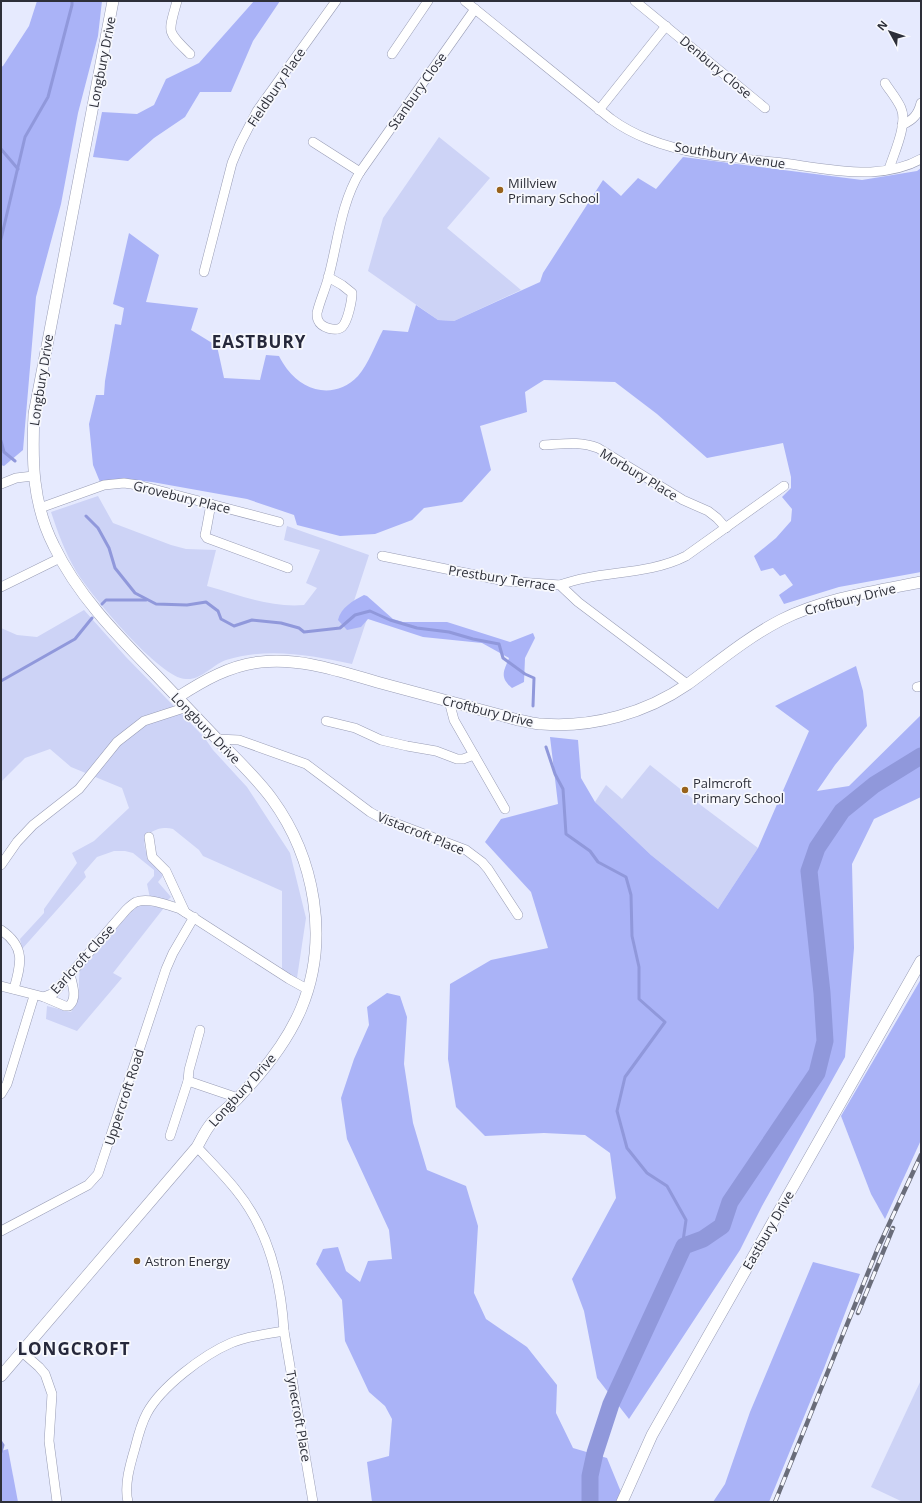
<svg xmlns="http://www.w3.org/2000/svg" width="922" height="1503" font-family="'Open Sans',sans-serif">
<rect width="100%" height="100%" fill="#e6eafe"/>
<g fill="#cdd3f6">
<path d="M 439,137 L 490,178 L 447,228 L 521,290 L 454,321 L 438,320 L 368,271 L 383,218 Z"/>
<path d="M 98,496 L 113,523 L 171,545 L 186,549 L 216,550 L 207,586 C 239,595 271,608 304,605 L 317,588 L 306,583 L 320,550 L 284,540 L 287,526 L 369,555 L 354,601 L 367,619 L 352,664 C 311,655 267,647 226,660 C 212,665 202,680 186,679 C 160,679 90,594 76,571 C 65,552 58,533 51,512 Z"/>
<path d="M 84,610 L 126,657 L 204,737 L 213,750 L 247,787 L 290,853 L 306,918 L 297,978 L 282,974 L 282,891 L 203,856 L 199,850 L 173,829 C 159,825 139,834 146,851 C 149,859 157,867 163,874 L 162,877 L 158,882 L 171,897 L 167,901 L 150,898 L 147,884 L 154,876 L 154,870 L 133,853 L 125,851 L 114,851 L 97,857 L 84,872 L 86,877 L 80,884 L 22,949 L 20,939 L 44,913 L 44,909 L 77,863 L 72,853 L 94,841 L 129,808 L 122,788 L 71,767 L 50,749 L 25,758 L 1,782 L 1,628 L 17,635 L 37,637 Z"/>
<path d="M 650,765 L 698,803 L 758,848 L 718,909 L 651,855 L 595,802 L 606,785 L 622,799 Z"/>
<path d="M 139,905 L 159,907 L 163,909 L 113,973 L 122,978 L 77,1031 L 46,1019 L 47,1006 L 71,1012 C 83,998 77,987 80,970 L 128,915 Z"/>
<path d="M 921,1380 L 921,1502 L 903,1502 L 871,1487 Z"/>
</g>
<g fill="#aab3f7">
<path d="M 37,1 L 102,1 L 98,36 L 78,113 L 61,204 L 36,297 L 23,450 L 4,466 L 1,465 L 1,67 L 3,66 L 29,26 Z"/>
<path d="M 254,1 L 280,1 L 253,41 L 231,92 L 200,92 L 185,117 L 154,138 L 128,161 L 93,157 L 102,112 L 137,114 L 154,105 L 166,79 L 199,63 Z"/>
<path d="M 683,157 L 862,180 L 917,171 L 921,168 L 921,572 L 839,587 L 784,604 L 779,595 L 793,585 L 785,574 L 780,576 L 773,568 L 761,571 L 754,556 L 776,538 L 791,521 L 792,509 L 782,497 L 791,488 L 791,477 L 783,443 L 707,458 L 657,414 L 615,382 L 544,380 L 525,392 L 527,412 L 480,426 L 491,470 L 462,502 L 424,508 L 412,520 L 375,534 L 340,536 L 297,525 L 294,515 L 247,499 L 152,482 L 133,480 L 100,482 L 93,465 L 89,424 L 96,395 L 104,395 L 105,381 L 115,324 L 121,325 L 124,308 L 113,304 L 129,233 L 159,255 L 146,302 L 198,308 L 191,330 L 217,346 L 224,378 L 260,380 L 266,355 L 279,356 C 281,360 284,365 287,369 C 305,393 336,399 358,376 C 369,363 375,345 383,330 L 408,332 L 416,305 L 438,320 L 454,321 L 540,282 L 543,273 L 603,180 L 621,196 L 638,178 L 656,189 Z"/>
<path d="M 364,595 L 367,596 L 393,619 L 403,622 L 447,622 L 510,642 L 533,633 L 535,638 L 525,658 L 524,682 L 512,688 C 499,677 504,671 509,658 L 482,643 L 423,637 L 368,619 L 361,627 L 347,630 L 338,620 C 341,607 353,601 364,595 Z"/>
<path d="M 856,666 L 863,691 L 867,726 L 835,765 L 817,791 L 849,786 L 921,715 L 921,797 L 874,819 L 852,864 L 854,948 L 845,1057 L 762,1206 L 740,1250 L 629,1419 L 597,1378 L 584,1311 L 572,1279 L 616,1198 L 610,1153 L 585,1135 L 544,1133 L 485,1136 L 456,1107 L 448,1059 L 450,984 L 491,960 L 548,948 L 531,892 L 485,842 L 501,819 L 558,804 L 550,737 L 578,740 L 581,778 L 595,802 L 651,855 L 718,909 L 758,848 L 809,731 L 775,706 Z"/>
<path d="M 921,979 L 921,1140 L 885,1219 L 871,1194 L 841,1116 Z"/>
<path d="M 387,993 L 400,996 L 407,1017 L 404,1064 L 413,1123 L 427,1170 L 466,1186 L 478,1226 L 474,1293 L 486,1319 L 527,1347 L 557,1385 L 556,1413 L 573,1448 L 607,1458 L 621,1492 L 617,1502 L 372,1502 L 367,1462 L 389,1456 L 392,1419 L 385,1406 L 369,1392 L 345,1341 L 342,1300 L 316,1264 L 323,1249 L 338,1247 L 346,1271 L 360,1282 L 368,1261 L 392,1259 L 389,1230 L 347,1139 L 341,1098 L 354,1059 L 369,1025 L 367,1007 Z"/>
<path d="M 813,1262 L 860,1274 L 824,1368 L 769,1502 L 713,1502 L 725,1484 L 750,1412 Z"/>
<path d="M 8,1449 L 18,1502 L 1,1502 L 1,1451 Z"/>
</g>
<g fill="none" stroke-linecap="round" stroke-linejoin="round">
<g stroke="#9098db" stroke-width="3">
<path d="M 1,149 L 18,169"/>
<path d="M 1,239 L 25,137 L 48,97 L 72,5 L 72,1"/>
<path d="M 1,441 L 4,452 L 15,461"/>
<path d="M 86,516 L 98,528 L 109,548 L 115,568 L 135,593 L 156,604 L 187,605 L 206,602 L 218,611 L 221,619 L 234,626 L 252,620 L 281,623 L 299,628 L 304,632 L 340,628 L 355,615 L 370,611 L 390,620 L 417,628 L 449,632 L 473,639 L 499,644 L 503,658 L 525,674 L 534,678 L 533,706"/>
<path d="M 102,604 L 106,600 L 146,600"/>
<path d="M 1,681 L 75,639 L 92,618"/>
<path d="M 546,747 L 555,774 L 563,789 L 566,834 L 590,851 L 598,862 L 626,877 L 631,895 L 632,936 L 639,967 L 639,999 L 665,1022 L 625,1077 L 617,1111 L 627,1148 L 647,1173 L 667,1186 L 686,1220 L 683,1241 L 684,1246"/>
<path d="M 1,1442 L 3,1445 L 1,1452"/>
</g>
<path stroke="#9098db" stroke-width="17" d="M 590,1502 L 590,1476 L 595,1453 L 611,1404 L 684,1246 L 703,1239 L 722,1226 L 730,1202 L 817,1073 L 825,1041 L 822,993 L 809,871 L 817,848 L 842,811 L 874,785 L 921,756"/>
<defs>
<g id="minor">
<path d="M 177,1 C 168,34 166,30 190,54"/>
<path d="M 465,1 L 611,119 C 622,127 635,134 648,139 C 690,156 738,158 783,163 C 812,167 842,173 871,172 C 887,171 907,167 921,159"/>
<path d="M 635,1 L 765,108"/>
<path d="M 392,54 L 428,1"/>
<path d="M 885,83 C 890,91 897,99 901,108 C 908,124 894,153 889,169"/>
<path d="M 599,110 L 666,26"/>
<path d="M 902,125 C 913,120 918,115 921,103"/>
<path d="M 313,142 L 360,172"/>
<path d="M 204,272 L 232,163 L 240,144 L 257,111 L 336,1"/>
<path d="M 328,277 L 342,285 L 352,293 C 352,300 348,321 342,327 C 336,332 321,328 318,320 C 317,319 317,314 317,313 C 320,300 326,288 329,275 C 338,241 341,203 360,172 L 475,9"/>
<path d="M 544,445 C 564,444 579,441 598,448 L 683,500 L 708,511 L 717,518 L 726,528"/>
<path d="M 1,484 L 16,478 L 33,476"/>
<path d="M 211,504 L 206,531 L 205,535 L 207,538 L 288,568"/>
<path d="M 40,508 L 104,485 L 124,483 L 138,485 L 279,522"/>
<path d="M 382,556 L 505,581 L 560,585 L 578,602 L 687,684"/>
<path d="M 560,585 C 600,570 647,576 686,556 L 784,486"/>
<path d="M 1,587 L 60,558"/>
<path d="M 917,687 L 921,686"/>
<path d="M 449,701 L 454,720 L 505,809"/>
<path d="M 326,721 L 355,728 L 381,740 L 407,746 L 436,751 L 457,759 L 463,759 L 474,755"/>
<path d="M 217,739 L 239,740 L 306,764 L 370,812 L 379,817 L 466,850 L 482,862 L 488,869 L 518,915"/>
<path d="M 149,837 L 152,857 L 166,871 L 185,912"/>
<path d="M 1,865 L 17,842 L 33,825 L 79,789 L 117,742 L 144,721 L 187,707"/>
<path d="M 1,930 C 26,947 21,964 14,989"/>
<path d="M 1,986 L 44,997 L 54,993 L 126,910 C 129,907 132,904 136,902 C 148,897 168,905 180,909 L 289,979 L 307,989"/>
<path d="M 44,997 L 65,1006 L 69,1006 C 78,998 72,984 70,974"/>
<path d="M 188,1081 L 238,1098"/>
<path d="M 1,1094 L 7,1084 L 34,996"/>
<path d="M 170,1136 L 188,1081 L 189,1070 L 200,1030"/>
<path d="M 197,1147 C 210,1161 224,1175 236,1190 C 268,1229 281,1281 284,1331 L 313,1502"/>
<path d="M 1,1231 L 88,1185 L 98,1174 L 166,969 L 173,953 L 194,917"/>
<path d="M 22,1352 L 39,1367 L 45,1374 L 52,1394 L 49,1441 L 57,1502"/>
<path d="M 128,1502 C 124,1485 130,1465 135,1448 C 138,1436 141,1424 147,1413 C 161,1387 203,1355 231,1343 C 247,1336 267,1334 284,1331"/>
</g>
<g id="tertiary">
<path d="M 178,697 C 203,681 230,665 261,662 C 304,657 347,674 388,685 C 432,697 475,708 518,720 C 526,721 534,724 542,724 C 593,728 646,713 688,684 C 718,662 748,637 781,620 C 822,599 875,591 921,582"/>
<path d="M 1,1376 L 197,1147 C 201,1140 205,1131 210,1125 C 218,1114 230,1107 238,1098 C 263,1072 287,1042 301,1009 C 330,940 315,858 272,799 C 256,777 235,758 216,738 C 196,717 176,696 156,675 C 118,636 78,596 54,546 C 32,503 32,461 34,414 L 113,1"/>
<path d="M 622,1502 L 652,1435 L 921,961"/>
</g>
</defs>
<use href="#minor" stroke="#999db5" stroke-width="10"/>
<use href="#tertiary" stroke="#999db5" stroke-width="12"/>
<use href="#minor" stroke="#fff" stroke-width="9"/>
<use href="#tertiary" stroke="#fff" stroke-width="11"/>
<defs>
<g id="rail">
<path d="M 858,1313 L 893,1228"/>
<path d="M 775,1502 L 878,1248 L 921,1155"/>
</g>
</defs>
<use href="#rail" stroke="#6a6d7a" stroke-width="4.5"/>
<use href="#rail" stroke="#f7f8fd" stroke-width="3" stroke-dasharray="9" stroke-linecap="butt"/>
</g>
<g fill="#98621b" stroke="#f7f8fd" stroke-width="1.5">
<circle cx="500" cy="190" r="4"/>
<circle cx="685" cy="790" r="4"/>
<circle cx="137" cy="1261" r="4"/>
</g>
<g text-anchor="middle" stroke-width="3.5" stroke-linejoin="round" paint-order="stroke">
<g font-size="13" fill="#2d2f39" stroke="#f7f8fd">
<text transform="translate(102 62) rotate(-79)" y="5">Longbury Drive</text>
<text transform="translate(716 67) rotate(40)" y="5">Denbury Close</text>
<text transform="translate(276 87) rotate(-56)" y="5">Fieldbury Place</text>
<text transform="translate(417 91) rotate(-55)" y="5">Stanbury Close</text>
<text transform="translate(730 155) rotate(9)" y="5">Southbury Avenue</text>
<text transform="translate(41 380) rotate(-81)" y="5">Longbury Drive</text>
<text transform="translate(639 474) rotate(31)" y="5">Morbury Place</text>
<text transform="translate(182 497) rotate(14)" y="5">Grovebury Place</text>
<text transform="translate(502 578) rotate(9)" y="5">Prestbury Terrace</text>
<text transform="translate(850 599) rotate(-14)" y="5">Croftbury Drive</text>
<text transform="translate(488 711) rotate(14)" y="5">Croftbury Drive</text>
<text transform="translate(206 728) rotate(46)" y="5">Longbury Drive</text>
<text transform="translate(421 833) rotate(22)" y="5">Vistacroft Place</text>
<text transform="translate(82 959) rotate(-48)" y="5">Earlcroft Close</text>
<text transform="translate(242 1090) rotate(-48)" y="5">Longbury Drive</text>
<text transform="translate(124 1097) rotate(-72)" y="5">Uppercroft Road</text>
<text transform="translate(768 1230) rotate(-60)" y="5">Eastbury Drive</text>
<text transform="translate(299 1416) rotate(80)" y="5">Tynecroft Place</text>
</g>
<g font-size="13" fill="#2d2f39" stroke="#f7f8fd" text-anchor="start">
<text x="508" y="188">Millview<tspan x="508" dy="15">Primary School</tspan></text>
<text x="693" y="788">Palmcroft<tspan x="693" dy="15">Primary School</tspan></text>
<text x="145" y="1266">Astron Energy</text>
</g>
<g font-size="17" font-weight="bold" letter-spacing="1" fill="#26283b" stroke="#f7f8fd">
<text x="259" y="348">EASTBURY</text>
<text x="74" y="1355">LONGCROFT</text>
</g>
</g>
<rect width="922" height="1503" fill="none" stroke="#2d2f39" stroke-width="4"/>
<g transform="translate(890 32) rotate(310)" stroke="#f7f8fd" stroke-width="3" paint-order="stroke">
<path d="M0-3L7 15L0 10L-7 15Z" fill="#2d2f39"/>
<text y="-6" font-size="11" font-weight="bold" text-anchor="middle" fill="#2d2f39">N</text>
</g>
</svg>
